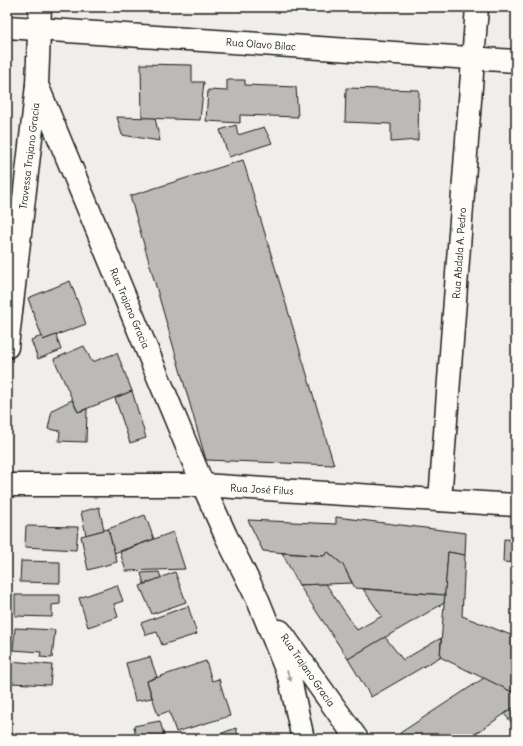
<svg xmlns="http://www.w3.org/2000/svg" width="523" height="746" font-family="Delius,sans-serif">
<rect width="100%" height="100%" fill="#f0eeea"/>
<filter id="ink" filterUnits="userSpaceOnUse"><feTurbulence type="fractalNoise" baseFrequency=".025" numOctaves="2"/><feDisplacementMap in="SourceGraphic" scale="8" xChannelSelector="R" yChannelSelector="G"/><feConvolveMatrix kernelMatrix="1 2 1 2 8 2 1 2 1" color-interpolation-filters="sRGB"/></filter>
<g filter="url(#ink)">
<g fill="#bbbab6" stroke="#1c1c1c">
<path d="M 141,64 L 192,65 L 192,82 L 204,82 L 200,120 L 142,118 Z"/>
<path d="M 227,80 L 245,80 L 245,85 L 296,87 L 298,117 L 240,115 L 240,123 L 206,121 L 208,90 L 227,91 Z"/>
<path d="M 346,88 L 419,90 L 418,140 L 391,142 L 391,124 L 345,122 Z"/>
<path d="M 117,117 L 155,118 L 160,141 L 122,135 Z"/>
<path d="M 236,125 L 238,135 L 264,127 L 272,143 L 229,157 L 220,130 Z"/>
<path d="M 243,160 L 334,465 L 206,460 L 130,196 Z"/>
<path d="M 70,281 L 86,324 L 43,340 L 28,298 Z"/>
<path d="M 56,335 L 61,350 L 38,359 L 31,340 L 42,336 L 43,340 Z"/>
<path d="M 84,346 L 92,362 L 117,353 L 132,391 L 78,412 L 54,359 Z"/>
<path d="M 132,391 L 146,438 L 130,443 L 115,398 Z"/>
<path d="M 72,400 L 78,412 L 87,409 L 86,442 L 59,441 L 60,431 L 48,429 L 52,410 Z"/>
<path d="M 99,507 L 104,530 L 86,535 L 81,512 Z"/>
<path d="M 145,515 L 154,539 L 114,553 L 108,529 Z"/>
<path d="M 336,517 L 466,533 L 465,555 L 448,552 L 445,595 L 355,588 L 343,565 L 328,552 L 324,556 L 263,551 L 248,520 L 336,524 Z"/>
<path d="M 26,526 L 78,527 L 76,550 L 25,547 Z"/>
<path d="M 108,529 L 117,562 L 88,570 L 81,536 Z"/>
<path d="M 173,532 L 185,569 L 126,571 L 120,552 Z"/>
<path d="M 504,539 L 516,540 L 516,563 L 503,562 Z"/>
<path d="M 328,552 L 343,565 L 352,583 L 299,585 L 282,553 L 324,556 Z"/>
<path d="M 448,552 L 465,555 L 462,616 L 516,637 L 516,694 L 440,657 Z"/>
<path d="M 21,561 L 60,562 L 60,583 L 20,582 Z"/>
<path d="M 159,572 L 161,578 L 144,584 L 141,573 Z"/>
<path d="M 175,572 L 186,602 L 152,614 L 140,586 Z"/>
<path d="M 326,584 L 357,630 L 382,616 L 363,589 L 445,595 L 444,603 L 348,659 L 299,585 Z"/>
<path d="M 117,585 L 123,601 L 114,604 L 118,617 L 88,627 L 79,598 Z"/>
<path d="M 15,595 L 60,595 L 60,604 L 52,605 L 52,617 L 15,616 Z"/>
<path d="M 188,606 L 197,634 L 162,645 L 157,632 L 146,635 L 141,623 Z"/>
<path d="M 15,628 L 55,630 L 52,658 L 40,657 L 41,652 L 13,650 Z"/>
<path d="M 385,637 L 403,660 L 441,638 L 440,657 L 371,697 L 348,659 Z"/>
<path d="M 150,657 L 157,677 L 147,681 L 152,698 L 135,701 L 126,663 Z"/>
<path d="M 11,661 L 52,665 L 50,685 L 10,683 Z"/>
<path d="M 206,661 L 212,681 L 219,679 L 230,716 L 176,732 L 169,711 L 158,715 L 147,681 Z"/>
<path d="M 484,678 L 516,694 L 516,706 L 468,739 L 404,739 L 400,733 Z"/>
<path d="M 516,706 L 516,727 L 504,714 Z"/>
<path d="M 160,721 L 165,739 L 136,739 L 134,726 Z"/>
<path d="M 236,728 L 239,739 L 206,739 Z"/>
</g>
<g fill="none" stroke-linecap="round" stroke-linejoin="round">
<defs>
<g id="street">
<path d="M 7,27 L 516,61"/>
<path d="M 7,347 L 37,85"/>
<path d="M 7,485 L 203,485 L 516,505"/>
<path d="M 440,500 L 477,7"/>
</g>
<g id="secondary">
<path d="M 40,7 L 37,85 L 203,485 L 226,536 L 258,600 L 290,679 L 303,739"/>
<path d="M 280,631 L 357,739"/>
</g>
</defs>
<use href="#street" stroke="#1c1c1c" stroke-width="25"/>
<use href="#secondary" stroke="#1c1c1c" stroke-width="25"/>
<use href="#street" stroke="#fdfcf7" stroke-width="22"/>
<use href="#secondary" stroke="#fdfcf7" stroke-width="22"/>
</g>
<defs><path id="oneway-solid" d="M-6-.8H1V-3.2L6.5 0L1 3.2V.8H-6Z"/></defs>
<use fill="#989794" href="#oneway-solid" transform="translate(289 676) rotate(70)"/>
</g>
<g text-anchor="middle" stroke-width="3" stroke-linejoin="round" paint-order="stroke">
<g font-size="10" fill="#1c1c1c" stroke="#fdfcf7">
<text transform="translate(261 44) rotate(4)" y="4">Rua Olavo Bilac</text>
<text transform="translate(29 156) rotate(-83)" y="4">Travessa Trajano Gracia</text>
<text transform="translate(459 253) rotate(-86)" y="4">Rua Abdala A. Pedro</text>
<text transform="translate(130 308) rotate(67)" y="4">Rua Trajano Gracia</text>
<text transform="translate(262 489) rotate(3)" y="4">Rua José Filus</text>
<text transform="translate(308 670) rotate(55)" y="4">Rua Trajano Gracia</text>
</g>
</g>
<rect width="523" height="746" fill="none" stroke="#fdfcf7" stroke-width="24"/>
<rect x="12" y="12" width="499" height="722" fill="none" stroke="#1c1c1c" stroke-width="1.5" filter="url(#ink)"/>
</svg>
